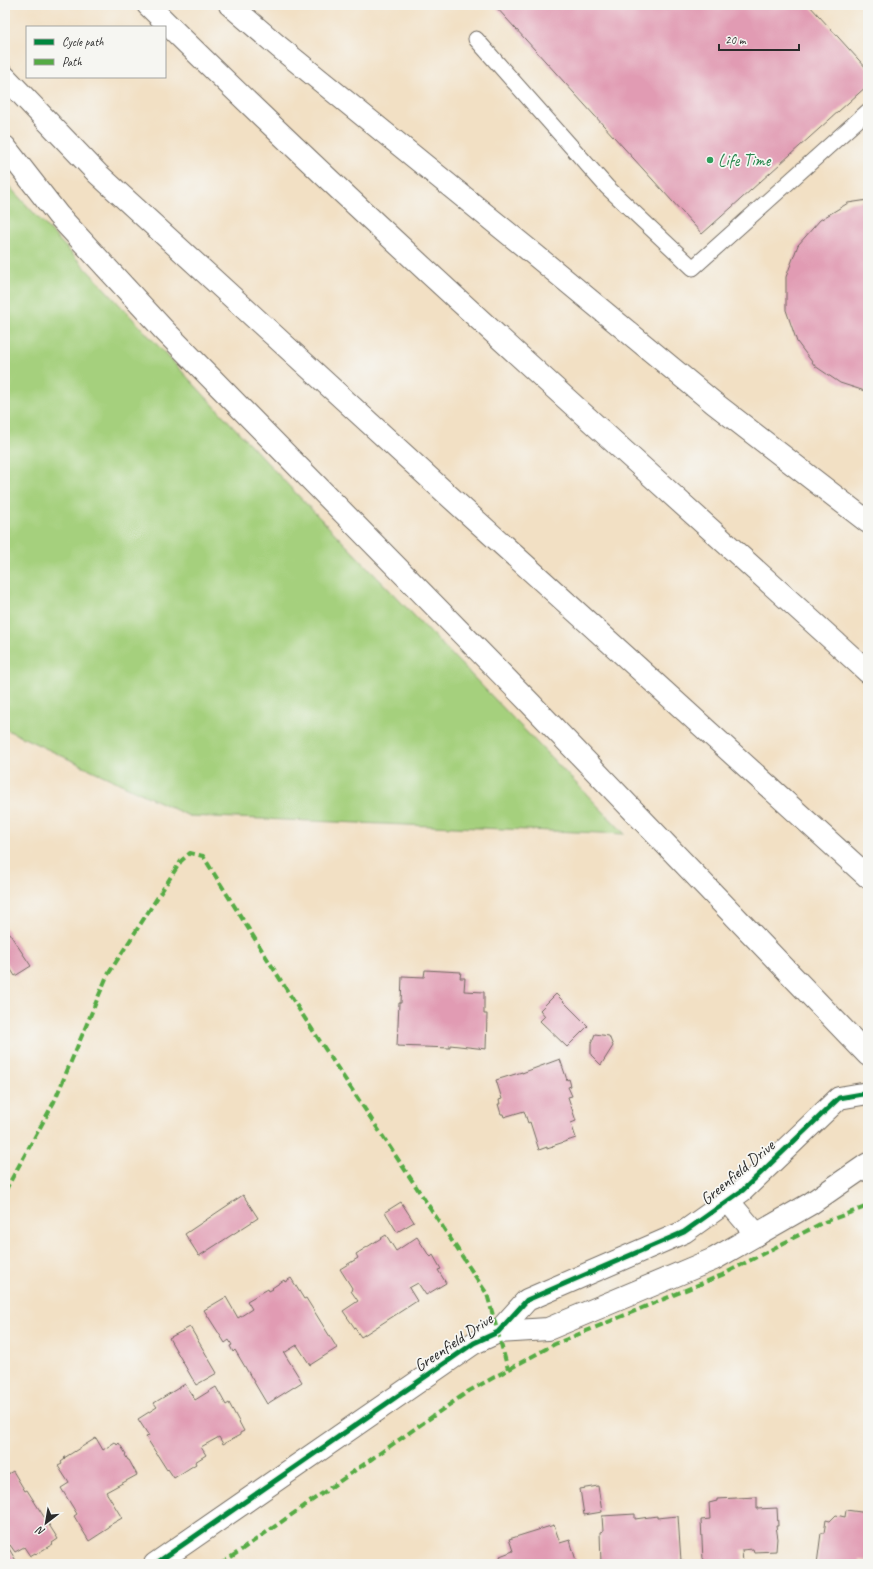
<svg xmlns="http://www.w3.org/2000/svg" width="873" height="1569" font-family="Caveat,sans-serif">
<rect width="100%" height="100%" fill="#f6f6f2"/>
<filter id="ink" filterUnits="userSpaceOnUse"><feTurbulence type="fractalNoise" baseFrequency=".025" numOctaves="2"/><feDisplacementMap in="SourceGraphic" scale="8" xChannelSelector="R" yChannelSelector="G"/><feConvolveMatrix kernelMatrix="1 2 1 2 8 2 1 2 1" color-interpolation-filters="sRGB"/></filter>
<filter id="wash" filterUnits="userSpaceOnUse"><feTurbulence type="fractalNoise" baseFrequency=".012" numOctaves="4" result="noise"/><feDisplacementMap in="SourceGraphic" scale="16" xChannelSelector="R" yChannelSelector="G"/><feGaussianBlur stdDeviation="0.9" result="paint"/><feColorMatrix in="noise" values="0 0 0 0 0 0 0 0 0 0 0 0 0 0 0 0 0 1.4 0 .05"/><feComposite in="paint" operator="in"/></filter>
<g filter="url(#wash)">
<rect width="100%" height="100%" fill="#f2e0c4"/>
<path fill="#a5d07d" stroke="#687e54" d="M 5,182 L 289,486 L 625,834 L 189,816 L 5,729 Z"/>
<g id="blocks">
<g fill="#e19bb3">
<path d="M 498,5 L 809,5 L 868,70 L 868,85 L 702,234 L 496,7 Z"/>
<path d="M 868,200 L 868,392 L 840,383 L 815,366 L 797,342 L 786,310 L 786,277 L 798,245 L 820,220 L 848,203 Z"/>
<path d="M 5,927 L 31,966 L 15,976 L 5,960 Z"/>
<path d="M 425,970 L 461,972 L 460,978 L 465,978 L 464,991 L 484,992 L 484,1014 L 487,1014 L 486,1049 L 450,1045 L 450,1048 L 397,1046 L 399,1003 L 401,1003 L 402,976 L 424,977 Z"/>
<path d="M 556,994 L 588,1026 L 567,1047 L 540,1021 L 545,1016 L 540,1010 Z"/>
<path d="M 595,1034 L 609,1036 L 613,1046 L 601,1065 L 591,1055 L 591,1044 Z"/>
<path d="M 560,1059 L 567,1080 L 569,1079 L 571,1086 L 568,1087 L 572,1096 L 568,1097 L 576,1121 L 571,1123 L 576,1138 L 552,1146 L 553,1147 L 547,1149 L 547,1147 L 539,1150 L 530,1122 L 528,1123 L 524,1111 L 504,1117 L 503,1114 L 501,1114 L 498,1104 L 500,1104 L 499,1100 L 502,1099 L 496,1080 L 522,1072 L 522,1073 Z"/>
<path d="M 243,1195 L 258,1218 L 199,1256 L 185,1234 Z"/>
<path d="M 401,1202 L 414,1222 L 397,1232 L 385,1212 Z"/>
<path d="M 386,1235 L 396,1251 L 417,1237 L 428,1254 L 431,1257 L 433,1255 L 441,1269 L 438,1270 L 446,1283 L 426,1295 L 418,1283 L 409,1288 L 417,1301 L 361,1337 L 343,1311 L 358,1301 L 351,1291 L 352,1288 L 340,1269 L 358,1258 L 356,1254 Z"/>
<path d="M 291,1278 L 304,1299 L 306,1298 L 337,1348 L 310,1365 L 297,1345 L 284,1353 L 302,1382 L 267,1404 L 235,1350 L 233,1352 L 230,1346 L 232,1345 L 229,1340 L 225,1343 L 204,1310 L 226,1297 L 238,1318 L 252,1309 L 247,1301 L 268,1289 L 269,1291 L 273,1289 L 272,1288 L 284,1280 L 285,1282 Z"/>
<path d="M 190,1327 L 217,1373 L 196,1385 L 169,1338 Z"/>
<path d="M 185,1384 L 195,1400 L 216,1387 L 226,1405 L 229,1403 L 244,1431 L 240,1433 L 240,1435 L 223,1444 L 219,1437 L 201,1447 L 206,1455 L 195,1462 L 196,1464 L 174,1478 L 168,1469 L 167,1470 L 146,1437 L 149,1436 L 138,1419 L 157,1407 L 154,1403 Z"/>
<path d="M 96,1438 L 103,1450 L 115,1442 L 117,1445 L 119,1443 L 126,1454 L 125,1455 L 128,1460 L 129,1460 L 137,1475 L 106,1492 L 122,1518 L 108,1526 L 109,1528 L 89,1541 L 74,1516 L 77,1514 L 61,1488 L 69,1483 L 58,1466 L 62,1464 L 61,1462 L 65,1459 L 64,1458 Z"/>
<path d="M 13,1471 L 25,1491 L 27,1490 L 58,1539 L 52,1543 L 53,1544 L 36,1554 L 35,1553 L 30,1556 L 24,1547 L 15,1552 L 10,1545 L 8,1547 L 18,1564 L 5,1564 L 5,1476 Z"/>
<path d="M 598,1486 L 602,1512 L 584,1515 L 580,1489 Z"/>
<path d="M 757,1497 L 757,1509 L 777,1508 L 778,1526 L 776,1526 L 778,1539 L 777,1538 L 776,1551 L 754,1552 L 753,1549 L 742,1550 L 743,1564 L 701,1564 L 701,1560 L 703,1560 L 701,1520 L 710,1519 L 709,1503 L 717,1501 L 717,1499 Z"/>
<path d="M 846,1510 L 868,1513 L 868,1561 L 860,1560 L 860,1564 L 817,1564 L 821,1533 L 824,1533 L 826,1520 L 830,1521 L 836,1515 L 845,1517 Z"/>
<path d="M 635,1514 L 635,1519 L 657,1516 L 657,1518 L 678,1516 L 681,1561 L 684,1560 L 684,1564 L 601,1564 L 600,1532 L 603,1531 L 602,1516 Z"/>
<path d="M 554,1525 L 560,1543 L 570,1540 L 577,1564 L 500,1564 L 498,1560 L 501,1559 L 500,1556 L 513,1551 L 509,1539 Z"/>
</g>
</g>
</g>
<g filter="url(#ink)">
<use href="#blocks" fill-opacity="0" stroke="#716a61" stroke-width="1"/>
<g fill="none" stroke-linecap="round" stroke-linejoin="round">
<defs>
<path id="lane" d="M 476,39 L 607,187 L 693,268 L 868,111"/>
<g id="secondary">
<path d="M 728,1201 L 757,1235"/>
<path d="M 498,1332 L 548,1329 L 714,1259 L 810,1204 L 868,1164"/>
<path d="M 155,1564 L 474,1343 L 498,1332 L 527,1300 L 684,1232 L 743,1190 L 839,1098 L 868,1093"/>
</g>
<g id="highway">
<path d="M 148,5 C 380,235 626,452 868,672"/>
<path d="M 230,5 L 279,47 L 535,255 L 714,403 L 868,522"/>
<path d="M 5,77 L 98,174 L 448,495 L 868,877"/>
<path d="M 5,147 L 58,215 L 163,329 L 530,703 L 868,1055"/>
</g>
</defs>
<use href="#lane" stroke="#716a61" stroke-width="17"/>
<use href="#secondary" stroke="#716a61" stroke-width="24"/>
<use href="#highway" stroke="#716a61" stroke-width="24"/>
<use href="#lane" stroke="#fff" stroke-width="15"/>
<use href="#secondary" stroke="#fff" stroke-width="22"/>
<use href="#highway" stroke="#fff" stroke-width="22"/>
<g stroke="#54ab44" stroke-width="4" stroke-dasharray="8 4" stroke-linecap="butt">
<path d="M 5,1191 L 54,1102 L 107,976 L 181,861 L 190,853 L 203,856 L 300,1011 L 487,1294 L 508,1369"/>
<path d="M 221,1564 L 469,1391 L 555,1344 L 722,1275 L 822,1223 L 868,1206"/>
</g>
<defs>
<path id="cycleway" d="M 155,1564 L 474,1343 L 498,1332 L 527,1300 L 684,1232 L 743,1190 L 839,1098 L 868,1093"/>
</defs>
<use href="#cycleway" stroke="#f6f6f2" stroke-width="8"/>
<use href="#cycleway" stroke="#00873e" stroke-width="5"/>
</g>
</g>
<circle fill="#2e9e5b" stroke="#f6f6f2" stroke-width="1.5" cx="710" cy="160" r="4"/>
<g text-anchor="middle" stroke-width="3.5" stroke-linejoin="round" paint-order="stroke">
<g font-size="17" fill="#27864d" stroke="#f6f6f2" text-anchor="start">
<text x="718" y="166">Life Time</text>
</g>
<g font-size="17" fill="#2b2b2b" stroke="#f6f6f2">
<text transform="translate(737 1172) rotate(-40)" y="6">Greenfield Drive</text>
<text transform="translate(453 1342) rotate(-34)" y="6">Greenfield Drive</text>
</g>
</g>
<rect width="873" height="1569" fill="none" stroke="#f6f6f2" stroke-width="20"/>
<rect x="26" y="26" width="140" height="52" fill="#f6f6f2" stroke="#a5a5a2"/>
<rect x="34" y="39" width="20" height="6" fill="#00873e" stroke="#a5a5a2"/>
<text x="62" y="46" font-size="12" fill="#2b2b2b">Cycle path</text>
<rect x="34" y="59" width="20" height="6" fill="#54ab44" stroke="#a5a5a2"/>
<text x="62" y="66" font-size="12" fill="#2b2b2b">Path</text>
<g transform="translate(46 1523) rotate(211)" stroke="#f6f6f2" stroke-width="3" paint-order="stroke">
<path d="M0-3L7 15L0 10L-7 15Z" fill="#2b2b2b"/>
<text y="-6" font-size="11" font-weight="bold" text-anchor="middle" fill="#2b2b2b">N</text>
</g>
<path d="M719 44v6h80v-6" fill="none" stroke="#2b2b2b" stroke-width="2"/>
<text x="725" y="44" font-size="12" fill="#2b2b2b" stroke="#f6f6f2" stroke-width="3" paint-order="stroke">20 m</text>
</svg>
